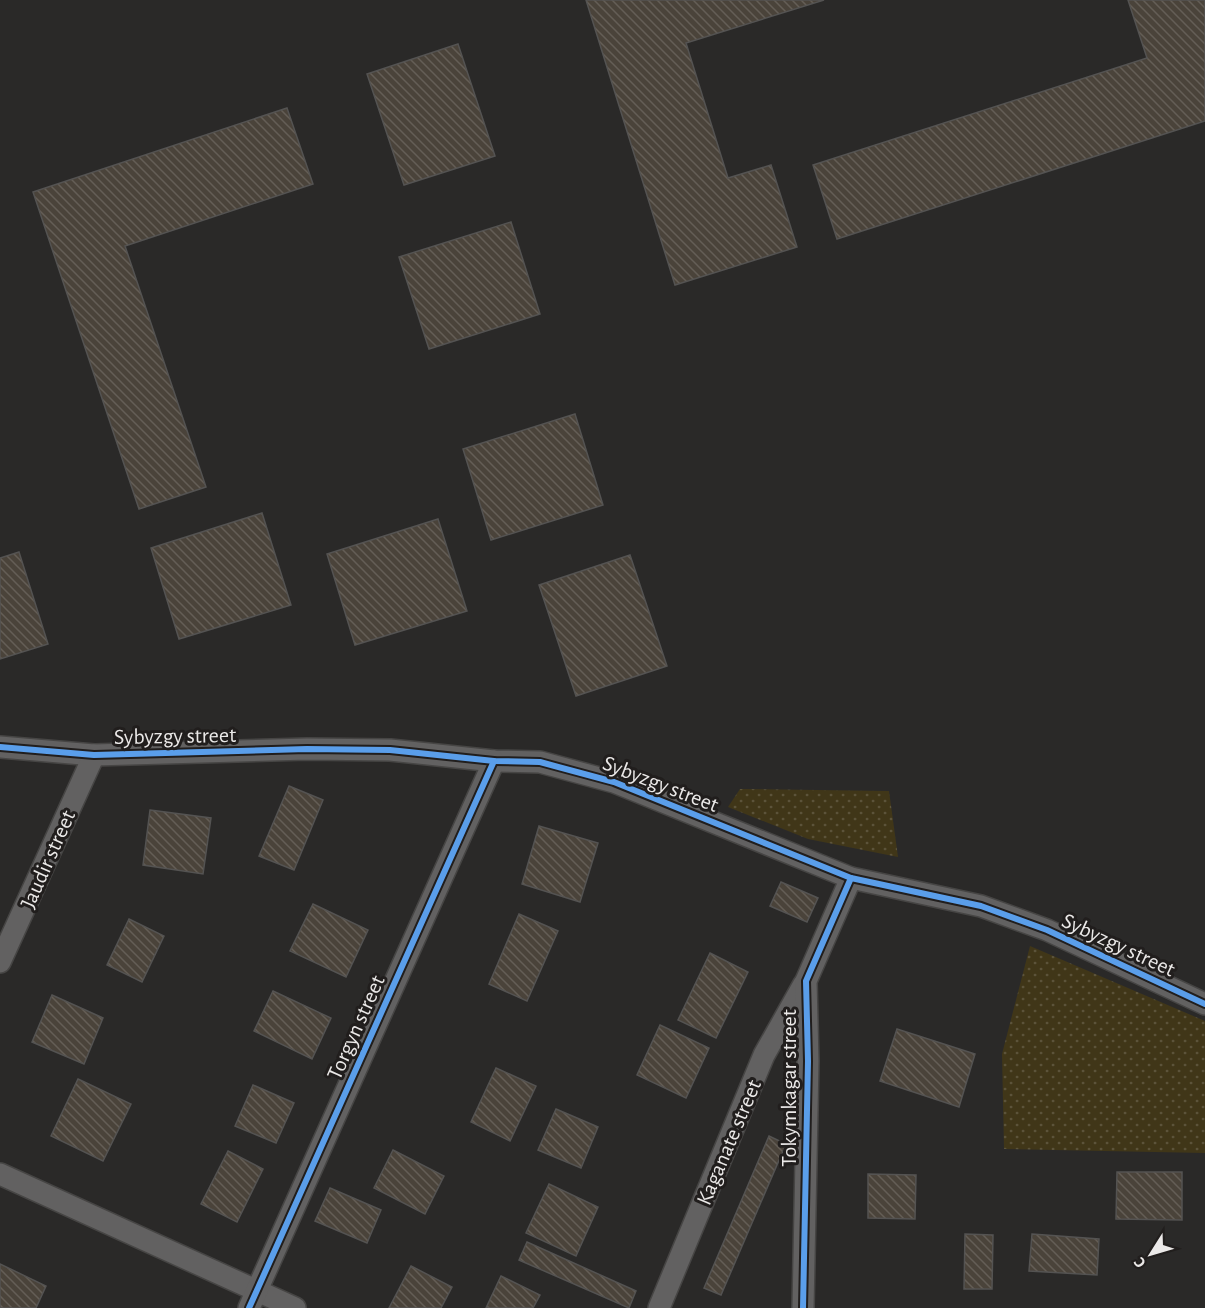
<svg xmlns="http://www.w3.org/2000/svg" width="1205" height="1308" font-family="'Alegreya Sans',sans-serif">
<defs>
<pattern id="green-dots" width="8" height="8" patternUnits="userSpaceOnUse" patternTransform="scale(1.5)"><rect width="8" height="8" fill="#403618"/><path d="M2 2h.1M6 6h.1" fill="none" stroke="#5c533a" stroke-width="1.8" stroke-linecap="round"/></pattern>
<pattern id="building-back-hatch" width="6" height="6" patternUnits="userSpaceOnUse" patternTransform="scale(1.5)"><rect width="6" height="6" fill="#4a433a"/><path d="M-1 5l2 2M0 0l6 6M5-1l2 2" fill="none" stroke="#645e56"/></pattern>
</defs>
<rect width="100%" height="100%" fill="#2a2928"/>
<g fill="url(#green-dots)">
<path d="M 740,789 L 889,791 L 898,857 L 808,839 L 728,807 Z"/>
<path d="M 1030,946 L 1205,1021 L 1205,1153 L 1004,1149 L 1002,1054 Z"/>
</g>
<g fill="url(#building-back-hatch)" stroke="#545352" stroke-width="1.5">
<path d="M 586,0 L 824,0 L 686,43 L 728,178 L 771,165 L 797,247 L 675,285 Z"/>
<path d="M 1128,0 L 1205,0 L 1205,121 L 837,239 L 813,165 L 1147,58 Z"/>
<path d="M 458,44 L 495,156 L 404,185 L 367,74 Z"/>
<path d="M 287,108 L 313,184 L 125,246 L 206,487 L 139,509 L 33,192 Z"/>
<path d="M 511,222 L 540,314 L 429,349 L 399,257 Z"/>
<path d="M 575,414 L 603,505 L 491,540 L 463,449 Z"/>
<path d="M 262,513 L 291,605 L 179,639 L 151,548 Z"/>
<path d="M 438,519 L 467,611 L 355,645 L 327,554 Z"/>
<path d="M 19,552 L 48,644 L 0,659 L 0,558 Z"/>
<path d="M 630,555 L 667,666 L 576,696 L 539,585 Z"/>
<path d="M 289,786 L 323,800 L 294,870 L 259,856 Z"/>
<path d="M 150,810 L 211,818 L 203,874 L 143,865 Z"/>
<path d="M 539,826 L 598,843 L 580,902 L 522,884 Z"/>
<path d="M 781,882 L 818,898 L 807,922 L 770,906 Z"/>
<path d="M 313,904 L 368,930 L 346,977 L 290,951 Z"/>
<path d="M 519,914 L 558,931 L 527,1001 L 489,984 Z"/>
<path d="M 129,919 L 164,936 L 142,982 L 107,965 Z"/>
<path d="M 710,953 L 748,972 L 716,1038 L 678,1020 Z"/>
<path d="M 273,991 L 331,1018 L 312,1059 L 254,1031 Z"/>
<path d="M 52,995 L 103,1018 L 84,1064 L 32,1042 Z"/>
<path d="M 660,1025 L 709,1048 L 686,1098 L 637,1075 Z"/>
<path d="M 897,1029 L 975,1054 L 959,1107 L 880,1081 Z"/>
<path d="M 496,1068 L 536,1086 L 510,1141 L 471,1122 Z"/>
<path d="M 78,1079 L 131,1104 L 103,1161 L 51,1136 Z"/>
<path d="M 253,1085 L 294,1103 L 276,1143 L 235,1126 Z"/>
<path d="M 556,1109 L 598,1127 L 581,1168 L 538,1150 Z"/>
<path d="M 769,1136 L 786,1144 L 721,1295 L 704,1288 Z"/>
<path d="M 393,1150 L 444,1176 L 425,1214 L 374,1188 Z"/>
<path d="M 228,1151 L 263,1169 L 237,1222 L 201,1204 Z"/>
<path d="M 1117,1172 L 1182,1172 L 1182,1220 L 1116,1219 Z"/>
<path d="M 868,1174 L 916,1175 L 915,1219 L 868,1218 Z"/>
<path d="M 549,1184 L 598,1207 L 576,1256 L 526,1233 Z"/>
<path d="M 330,1188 L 381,1210 L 367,1243 L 315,1221 Z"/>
<path d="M 965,1234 L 993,1235 L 992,1289 L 964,1289 Z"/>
<path d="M 1032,1234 L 1099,1239 L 1097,1275 L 1029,1271 Z"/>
<path d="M 527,1242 L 636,1291 L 629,1308 L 519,1260 Z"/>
<path d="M 0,1264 L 46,1286 L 36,1308 L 0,1308 Z"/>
<path d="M 411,1266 L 452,1287 L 441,1308 L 389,1308 Z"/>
<path d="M 501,1276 L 540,1295 L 533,1308 L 486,1308 Z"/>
</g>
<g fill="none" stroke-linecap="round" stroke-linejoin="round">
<defs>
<g id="minor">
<path d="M 0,747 L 94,755 L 307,749 L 390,750 L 494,761 L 540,762 L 614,782 L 851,878 L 981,906 L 1047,930 L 1205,1004"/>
<path d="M 0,962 L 94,755"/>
<path d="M 0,1174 L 295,1308"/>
<path d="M 249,1308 L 494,761"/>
<path d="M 659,1308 L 764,1055 L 804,984"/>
<path d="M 803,1308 L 808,1061 L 806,981 L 851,878"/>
</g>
</defs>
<use href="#minor" stroke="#464544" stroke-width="24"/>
<use href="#minor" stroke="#626161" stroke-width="21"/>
<defs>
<g id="cycleway">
<path d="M 0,747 L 94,755 L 307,749 L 390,750 L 494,761 L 540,762 L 614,782 L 851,878 L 981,906 L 1047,930 L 1205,1004"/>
<path d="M 249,1308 L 494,761"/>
<path d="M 803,1308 L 808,1061 L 806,981 L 851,878"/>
</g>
</defs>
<use href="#cycleway" stroke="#211e1d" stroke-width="10"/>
<use href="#cycleway" stroke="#5a9eea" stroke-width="6"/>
</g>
<g text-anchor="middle" stroke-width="6" stroke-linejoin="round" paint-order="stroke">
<g font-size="22" fill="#ebe9e8" stroke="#211e1d">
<text transform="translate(175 735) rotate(-1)" y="8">Sybyzgy street</text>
<text transform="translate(661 783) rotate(21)" y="8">Sybyzgy street</text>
<text transform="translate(47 859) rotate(-66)" y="8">Jaudir street</text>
<text transform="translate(1119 944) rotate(25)" y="8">Sybyzgy street</text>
<text transform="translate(355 1027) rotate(-66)" y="8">Torgyn street</text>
<text transform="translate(788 1088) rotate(-90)" y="8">Tokymkagar street</text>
<text transform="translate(728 1142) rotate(-67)" y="8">Kaganate street</text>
</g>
</g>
<g transform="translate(1151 1254) rotate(233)" stroke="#211e1d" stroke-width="4.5" paint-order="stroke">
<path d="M0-4.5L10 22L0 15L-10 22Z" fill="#ebe9e8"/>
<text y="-9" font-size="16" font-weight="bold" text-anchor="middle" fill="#ebe9e8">С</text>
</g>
</svg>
